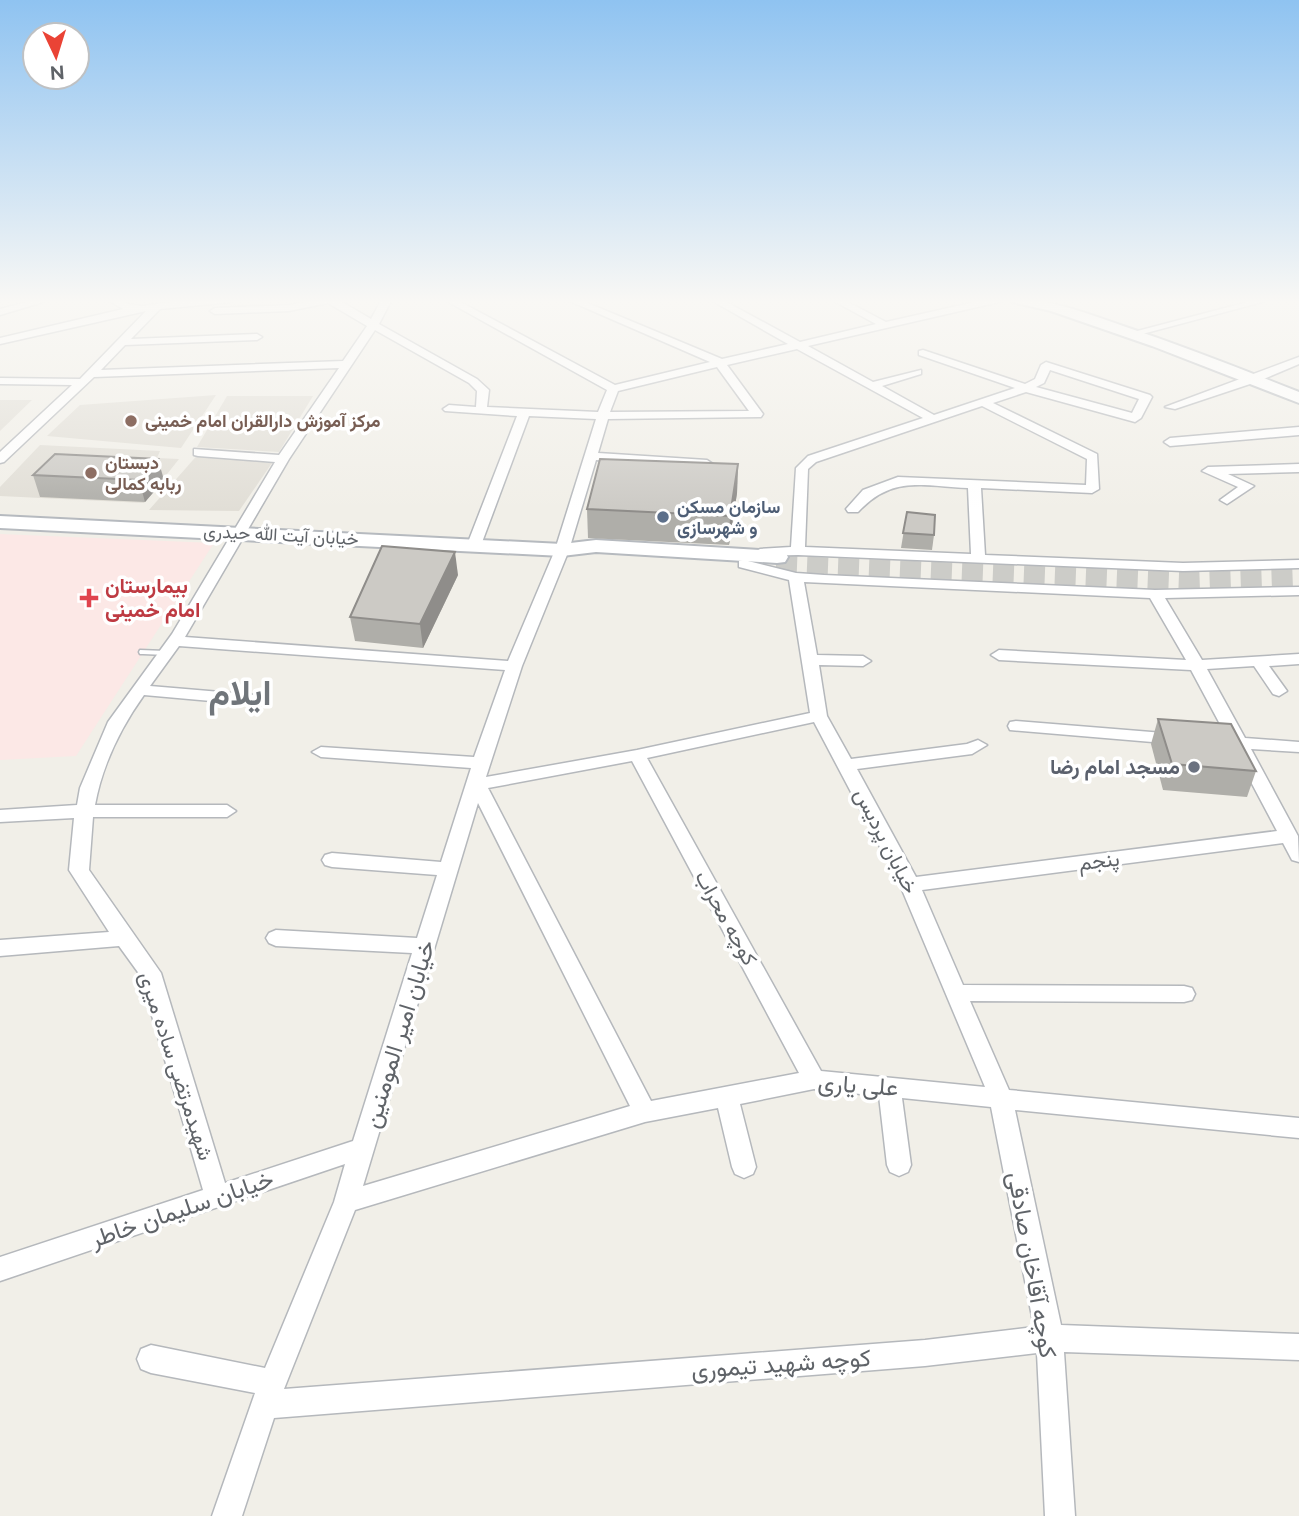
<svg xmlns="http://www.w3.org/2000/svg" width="1299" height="1516" font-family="Raleway,Vazirmatn,sans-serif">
<rect width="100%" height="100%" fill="#f1efe8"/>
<g fill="#e1ded6">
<path d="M 216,395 L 181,448 L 47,436 L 80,405 Z"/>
<path d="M 227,396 L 313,396 L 279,452 L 197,447 Z"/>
<path d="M 0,400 L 32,400 L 0,431 Z"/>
<path d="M 40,445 L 160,451 L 157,458 L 179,459 L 144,503 L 0,496 L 0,487 Z"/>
<path d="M 200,452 L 274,460 L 239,511 L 149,510 Z"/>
</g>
<path fill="#fce8e6" d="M 0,534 L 214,543 L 76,756 L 0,760 Z"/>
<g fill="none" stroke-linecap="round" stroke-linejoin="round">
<path stroke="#ccccc8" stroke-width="21" stroke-dasharray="21 10" stroke-linecap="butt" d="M 776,566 L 1181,582 L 1299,578"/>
<defs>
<path id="service" d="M 140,650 L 166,651 L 170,653 L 166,655 L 143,654 L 140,654 L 139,652 Z"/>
<g id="minor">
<path d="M 38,299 L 53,299 L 0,315 L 0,309 Z"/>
<path d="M 106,299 L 118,299 L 128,304 L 142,306 L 195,299 L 237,299 L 232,302 L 160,309 L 131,339 L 257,334 L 262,337 L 257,340 L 125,345 L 101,370 L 343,361 L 367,326 L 328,303 L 289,311 L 215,314 L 210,311 L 215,308 L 289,305 L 319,299 L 337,299 L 371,319 L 382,299 L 392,299 L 379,324 L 477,379 L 489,390 L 487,407 L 598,412 L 607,390 L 443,299 L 455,299 L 615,385 L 710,362 L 565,299 L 578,299 L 722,359 L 788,344 L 709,299 L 721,299 L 800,342 L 876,324 L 830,299 L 842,299 L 886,322 L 988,299 L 1004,299 L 999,302 L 808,346 L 873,382 L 921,370 L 921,374 L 882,386 L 934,415 L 1015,388 L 919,355 L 919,351 L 923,350 L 1025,384 L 1035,379 L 1041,365 L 1046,362 L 1150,395 L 1152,397 L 1141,418 L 1135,422 L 1026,392 L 993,403 L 1097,454 L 1099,489 L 1092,493 L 981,488 L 985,555 L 1183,563 L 1299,560 L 1299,568 L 1183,571 L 798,555 L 755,556 L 753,553 L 760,549 L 791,547 L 796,468 L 808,456 L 923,418 L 797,349 L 727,365 L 763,414 L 761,417 L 608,419 L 598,453 L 707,460 L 713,464 L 707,468 L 596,460 L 569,550 L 522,666 L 486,777 L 637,750 L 810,713 L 789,580 L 739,567 L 739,561 L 744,560 L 796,573 L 824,575 L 1155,590 L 1299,587 L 1299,595 L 1165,598 L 1202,660 L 1299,654 L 1299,664 L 1269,666 L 1287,691 L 1279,696 L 1273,694 L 1254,666 L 1207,669 L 1245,738 L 1299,742 L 1299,752 L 1251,749 L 1298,836 L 1299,862 L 1292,860 L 1283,843 L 922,890 L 963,985 L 1184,986 L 1192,988 L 1195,994 L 1192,1000 L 1184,1002 L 970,1001 L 1009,1090 L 1299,1118 L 1299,1138 L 1015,1110 L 1061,1325 L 1299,1334 L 1299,1360 L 1064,1352 L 1075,1516 L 1045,1516 L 1037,1353 L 925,1366 L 274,1418 L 242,1516 L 212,1516 L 255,1393 L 151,1373 L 141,1369 L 137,1359 L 141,1349 L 151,1345 L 265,1368 L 334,1202 L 345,1164 L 0,1281 L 0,1257 L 203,1190 L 140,975 L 119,946 L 0,956 L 0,940 L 109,932 L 69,870 L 74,818 L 0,822 L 0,810 L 77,805 L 80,788 L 108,722 L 172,634 L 275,462 L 198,456 L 194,455 L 194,449 L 279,455 L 339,368 L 94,377 L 4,462 L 0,463 L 0,452 L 72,385 L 0,384 L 0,378 L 80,379 L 146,311 L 0,344 L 0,338 L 123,309 ZM 375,330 L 469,383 L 477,391 L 476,407 L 449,405 L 443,409 L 445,411 L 517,416 L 467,545 L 469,548 L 474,549 L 481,545 L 529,416 L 596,419 L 555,550 L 508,661 L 185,637 L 289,459 ZM 717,367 L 749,411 L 610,412 L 618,391 ZM 1050,370 L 1139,399 L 1132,413 L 1036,387 L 1044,383 ZM 982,406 L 1087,459 L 1086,485 L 898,477 L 863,490 L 846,509 L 848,512 L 858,512 C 892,475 922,486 968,488 L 971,554 L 805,547 L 808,469 L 816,462 ZM 804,582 L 1150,598 L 1186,660 L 999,650 L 991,655 L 999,660 L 1191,670 L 1228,739 L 1223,743 L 1233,748 L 1277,831 L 916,877 L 857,769 L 972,754 L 987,745 L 978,740 L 967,744 L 851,759 L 827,716 L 819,665 L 863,666 L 871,661 L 863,656 L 817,655 ZM 179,646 L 505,670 L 474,757 L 321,747 L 312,752 L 321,757 L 471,768 L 441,862 L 332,853 L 325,855 L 322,860 L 325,865 L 332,867 L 437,875 L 417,938 L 276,930 L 269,933 L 266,938 L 269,943 L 276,946 L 412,953 L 353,1141 L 225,1183 L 161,973 L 89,870 L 93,817 L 227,817 L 236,811 L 227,805 L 95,805 C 102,766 121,727 144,695 L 257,705 L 265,700 L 257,695 L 150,686 ZM 814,722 L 900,885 L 985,1087 L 821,1071 L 647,758 ZM 632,761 L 799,1073 L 651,1101 L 488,788 ZM 478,803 L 630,1106 L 363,1186 ZM 814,1089 L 879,1096 L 887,1165 L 890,1172 L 899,1176 L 908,1172 L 911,1165 L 902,1098 L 991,1107 L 1034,1327 L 925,1340 L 284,1389 L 355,1210 L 645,1122 L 718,1108 L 732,1167 L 735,1174 L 744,1178 L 753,1174 L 756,1167 L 740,1104 Z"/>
<path d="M 1259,299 L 1274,299 L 1131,337 L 1126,334 Z"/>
<path d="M 1299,357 L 1299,364 L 1259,381 L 1175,409 L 1165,407 Z"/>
<path d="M 1299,427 L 1299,435 L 1170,446 L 1164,442 L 1170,438 Z"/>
<path d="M 1299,464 L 1299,472 L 1228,474 L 1254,486 L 1227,504 L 1220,500 L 1238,487 L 1202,471 L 1208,467 Z"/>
<path d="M 1016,721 L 1176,734 L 1185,739 L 1176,744 L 1010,730 L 1008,726 L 1010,722 Z"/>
</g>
<g id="secondary">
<path d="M 1010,299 C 1050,299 1086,313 1123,326 C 1183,346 1241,369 1299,392 L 1299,403 L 1152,346 L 1051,311 L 1012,302 Z"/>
<path d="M 0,516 L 562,544 L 596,540 L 777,551 L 785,552 L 788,557 L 785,562 L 777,563 L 596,552 L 562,556 L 0,528 Z"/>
</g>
</defs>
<use href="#service" stroke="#b5b8bc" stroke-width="3"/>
<use href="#minor" stroke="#b5b8bc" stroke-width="3"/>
<use href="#secondary" stroke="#b6babf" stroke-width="4"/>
<use href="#service" fill="#fff" fill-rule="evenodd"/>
<use href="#minor" fill="#fff" fill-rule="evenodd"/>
<use href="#secondary" fill="#fff" fill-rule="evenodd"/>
</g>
<g fill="#afaea9">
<path d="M 738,464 L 737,493 L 729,545 L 588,538 L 587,509 Z"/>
<path d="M 33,475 L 164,480 L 145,502 L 40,497 Z"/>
<path d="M 907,512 L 934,535 L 932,550 L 901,548 Z"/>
<path d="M 458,575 L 423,648 L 355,641 L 350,617 Z"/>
<path d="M 1158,719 L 1256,771 L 1247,797 L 1163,790 L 1151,744 Z"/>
</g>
<g fill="#8f8d8a">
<path d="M 158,459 L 164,480 L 145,502 L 139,480 Z"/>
<path d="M 738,464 L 737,493 L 729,545 L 730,516 Z"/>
<path d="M 455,552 L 458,575 L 423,648 L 420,624 Z"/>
</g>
<g fill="#cccac5" stroke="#8f8d8a" stroke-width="2">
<path d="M 55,454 L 158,459 L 139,480 L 33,475 Z"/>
<path d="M 600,459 L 738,464 L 730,516 L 587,509 Z"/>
<path d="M 907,512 L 935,515 L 934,535 L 903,533 Z"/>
<path d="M 382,546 L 455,552 L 420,624 L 350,617 Z"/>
<path d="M 1158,719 L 1231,724 L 1256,771 L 1172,764 Z"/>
</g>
<linearGradient id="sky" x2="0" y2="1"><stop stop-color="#8fc3f1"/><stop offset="0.59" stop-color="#f9f8f5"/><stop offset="1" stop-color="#f9f8f5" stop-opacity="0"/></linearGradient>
<rect width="1299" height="511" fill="url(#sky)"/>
<g fill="#8d6e63" stroke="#fff" stroke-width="2.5">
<circle cx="131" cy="421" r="7"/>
<circle cx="91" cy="473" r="7"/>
</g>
<circle fill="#5c6f8a" stroke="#fff" stroke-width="2.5" cx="663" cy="517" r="7"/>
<path fill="#e0444e" stroke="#fff" stroke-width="2.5" d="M85.5 587.5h7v7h7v7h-7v7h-7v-7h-7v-7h7z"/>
<circle fill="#6b7280" stroke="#fff" stroke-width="2.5" cx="1194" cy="767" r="7"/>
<g text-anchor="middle" stroke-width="7" stroke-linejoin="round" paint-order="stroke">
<g font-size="18" font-weight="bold" fill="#785e54" stroke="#fff" text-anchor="start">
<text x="145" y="427">مرکز آموزش دارالقران امام خمینی</text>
<text x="105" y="469">دبستان<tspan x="105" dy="21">ربابه کمالی</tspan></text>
</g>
<g font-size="18" font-weight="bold" fill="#4e5e75" stroke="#fff" text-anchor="start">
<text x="677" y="513">سازمان مسکن<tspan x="677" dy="21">و شهرسازی</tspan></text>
</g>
<g font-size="18" fill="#5f6368" stroke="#fff">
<text transform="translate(281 535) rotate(3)" y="6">خیابان آیت الله حیدری</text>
</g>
<g font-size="21" font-weight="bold" fill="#be3a42" stroke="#fff" text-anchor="start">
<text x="105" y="593">بیمارستان<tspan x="105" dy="24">امام خمینی</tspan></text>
</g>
<g font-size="21" font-weight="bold" fill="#5b616d" stroke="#fff" text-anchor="end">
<text x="1180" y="774">مسجد امام رضا</text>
</g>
<g font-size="21" fill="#5f6368" stroke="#fff">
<text transform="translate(886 841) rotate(63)" y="7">خیابان پردیس</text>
<text transform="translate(1099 861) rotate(-7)" y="7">پنجم</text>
<text transform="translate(726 918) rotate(61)" y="7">کوچه محراب</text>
<text transform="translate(176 1066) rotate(72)" y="7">شهیدمرتضی ساده میری</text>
</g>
<g font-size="24" fill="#5f6368" stroke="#fff">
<text transform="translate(399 1034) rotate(-73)" y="8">خیابان امیر المومنین</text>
<text transform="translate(858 1085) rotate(4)" y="8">علی یاری</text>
<text transform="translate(182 1209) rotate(-19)" y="8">خیابان سلیمان خاطر</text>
<text transform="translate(1032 1265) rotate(80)" y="8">کوچه آقاخان صادقی</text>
<text transform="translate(781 1364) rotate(-4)" y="8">کوچه شهید تیموری</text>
</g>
<g font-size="35" font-weight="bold" fill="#70757a" stroke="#fff">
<text x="240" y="705">ایلام</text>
</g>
</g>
<g transform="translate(56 56) rotate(176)"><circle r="33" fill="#ffffff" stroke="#bfc1c3" stroke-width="2"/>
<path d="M0-5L12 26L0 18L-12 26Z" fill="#ea4335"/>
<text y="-10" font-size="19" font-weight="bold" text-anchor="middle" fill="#5f6368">N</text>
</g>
</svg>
